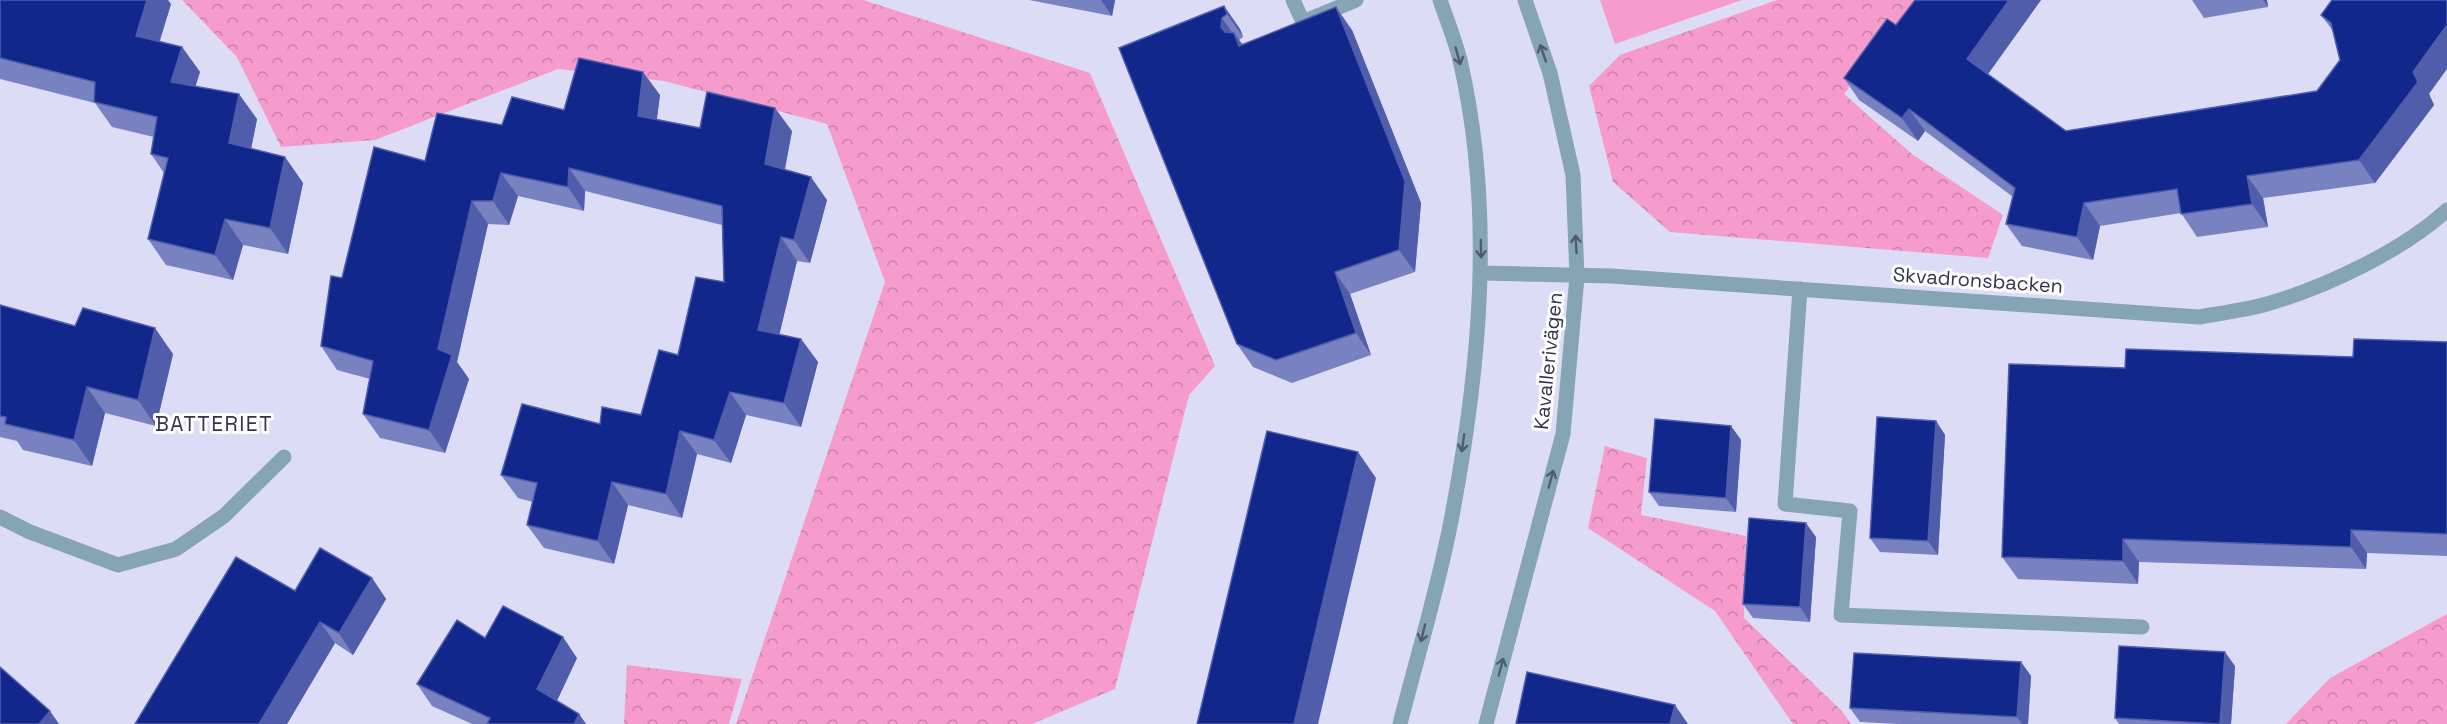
<svg xmlns="http://www.w3.org/2000/svg" width="2447" height="724" font-family="'Space Grotesk',sans-serif">
<defs>
<pattern id="forest-crowns" width="20" height="18" patternUnits="userSpaceOnUse" patternTransform="scale(1.5)"><rect width="20" height="18" fill="#f69ccc"/><path d="M2 6a3 3 0 1 1 6 0M12 15a3 3 0 1 1 6 0" fill="none" stroke="#c880a8"/></pattern>
</defs>
<rect width="100%" height="100%" fill="#dddcf7"/>
<path fill="#f69ccc" d="M 1600,0 L 1742,0 L 1615,44 Z"/>
<g fill="url(#forest-crowns)">
<path d="M 182,0 L 863,0 L 1090,73 L 1215,366 L 1189,395 L 1115,689 L 1032,724 L 736,724 L 885,282 L 827,124 L 664,81 L 558,69 L 375,140 L 281,147 L 237,57 Z"/>
<path d="M 1777,0 L 1918,0 L 1844,94 L 1912,154 L 2003,215 L 1988,258 L 1670,232 L 1613,182 L 1589,86 L 1620,55 Z"/>
<path d="M 1605,446 L 1647,458 L 1641,515 L 1746,536 L 1744,618 L 1842,711 L 1851,724 L 1793,724 L 1715,611 L 1588,528 Z"/>
<path d="M 2447,614 L 2447,724 L 2286,724 L 2330,678 Z"/>
<path d="M 627,665 L 742,679 L 729,724 L 624,724 Z"/>
</g>
<g fill="none" stroke-linecap="round" stroke-linejoin="round">
<g stroke="#85a5b4" stroke-width="15">
<path d="M 1293,0 L 1303,22 L 1356,0"/>
<path d="M 1481,273 L 1611,276 L 2199,317 C 2222,313 2245,310 2267,304 C 2326,287 2402,251 2447,210"/>
<path d="M 1800,289 L 1785,504 L 1850,511 L 1841,615 L 2142,627"/>
<path d="M 0,517 L 30,532 L 118,565 L 176,549 L 224,516 L 284,457"/>
<path d="M 1400,724 C 1417,657 1438,589 1451,521 C 1480,370 1495,212 1460,60 C 1455,40 1447,20 1440,0"/>
<path d="M 1486,724 L 1563,434 L 1577,277 L 1573,175 L 1550,73 L 1525,0"/>
</g>
</g>
<g fill="#7882c1">
<path d="M 0,0 L 171,4 L 160,41 L 182,47 L 200,72 L 195,86 L 257,119 L 251,149 L 285,157 L 303,183 L 288,254 L 243,245 L 233,280 L 166,265 L 148,239 L 164,173 L 151,154 L 154,137 L 112,127 L 95,103 L 0,79 Z"/>
<path d="M 1029,0 L 1115,0 L 1112,16 Z"/>
<path d="M 1915,0 L 2041,0 L 1988,74 L 2066,131 L 2317,91 L 2340,60 L 2333,31 L 2321,15 L 2429,94 L 2434,105 L 2375,183 L 2263,198 L 2268,227 L 2197,237 L 2181,213 L 2100,226 L 2093,260 L 2022,246 L 2006,224 L 2013,197 L 1925,131 L 1918,141 L 1859,100 L 1844,78 L 1896,25 Z"/>
<path d="M 2192,0 L 2267,0 L 2268,7 L 2204,18 Z"/>
<path d="M 1224,6 L 1240,29 L 1243,37 L 1239,40 L 1243,45 L 1352,30 L 1421,203 L 1415,272 L 1350,294 L 1371,355 L 1292,383 L 1253,367 L 1237,344 L 1119,48 Z"/>
<path d="M 660,95 L 657,119 L 700,128 L 792,131 L 785,170 L 827,200 L 810,263 L 797,261 L 779,334 L 801,339 L 818,362 L 801,427 L 746,415 L 731,463 L 697,454 L 682,518 L 628,505 L 614,564 L 544,548 L 527,525 L 533,502 L 518,498 L 501,475 L 600,424 L 641,415 L 724,282 L 722,225 L 585,191 L 584,211 L 518,196 L 509,225 L 488,224 L 457,362 L 469,379 L 445,453 L 380,438 L 363,414 L 370,379 L 337,370 L 321,346 L 342,278 L 425,161 L 502,125 L 564,110 Z"/>
<path d="M 0,305 L 173,354 L 156,426 L 105,413 L 92,466 L 23,450 L 17,441 L 0,437 Z"/>
<path d="M 2447,342 L 2447,556 L 2367,553 L 2366,569 L 2139,562 L 2138,584 L 2018,579 L 2002,557 L 2125,368 L 2353,357 Z"/>
<path d="M 1936,421 L 1945,435 L 1938,555 L 1880,552 L 1870,538 Z"/>
<path d="M 1731,426 L 1741,440 L 1736,512 L 1659,506 L 1649,492 Z"/>
<path d="M 1816,537 L 1810,622 L 1753,618 L 1743,604 Z"/>
<path d="M 372,578 L 386,599 L 353,655 L 335,643 L 287,724 L 135,724 L 295,591 Z"/>
<path d="M 485,638 L 577,658 L 557,701 L 579,714 L 586,724 L 472,724 L 432,706 L 417,684 Z"/>
<path d="M 2021,662 L 2031,676 L 2028,724 L 1899,724 L 1860,722 L 1850,708 Z"/>
<path d="M 2235,666 L 2231,724 L 2119,724 L 2115,718 Z"/>
</g>
<g fill="#4f5dab">
<path d="M 147,0 L 168,0 L 171,4 L 153,61 L 136,36 Z"/>
<path d="M 1101,0 L 1115,0 L 1112,16 Z"/>
<path d="M 2009,0 L 2041,0 L 1983,81 L 1967,59 Z"/>
<path d="M 2263,0 L 2267,0 L 2268,7 Z"/>
<path d="M 1224,6 L 1240,29 L 1243,37 L 1227,14 Z"/>
<path d="M 1336,7 L 1352,30 L 1421,203 L 1415,272 L 1399,250 Z"/>
<path d="M 1222,18 L 1236,38 L 1234,33 L 1250,55 L 1237,49 L 1221,27 Z"/>
<path d="M 2447,25 L 2447,69 L 2429,94 L 2434,105 L 2375,183 L 2359,160 L 2413,72 Z"/>
<path d="M 182,47 L 200,72 L 189,107 L 171,82 Z"/>
<path d="M 643,72 L 660,95 L 654,139 L 638,116 Z"/>
<path d="M 239,94 L 257,119 L 247,169 L 229,143 Z"/>
<path d="M 775,108 L 792,131 L 781,187 L 765,164 Z"/>
<path d="M 1909,109 L 1925,131 L 1918,141 L 1902,118 Z"/>
<path d="M 285,157 L 303,183 L 288,254 L 270,228 Z"/>
<path d="M 569,168 L 585,191 L 584,211 L 568,187 Z"/>
<path d="M 501,173 L 518,196 L 509,225 L 493,201 Z"/>
<path d="M 2247,176 L 2263,198 L 2268,227 L 2252,204 Z"/>
<path d="M 811,177 L 827,200 L 810,263 L 794,240 Z"/>
<path d="M 472,201 L 488,224 L 457,362 L 469,379 L 445,453 L 429,430 L 438,349 Z"/>
<path d="M 2084,203 L 2100,226 L 2093,260 L 2077,237 Z"/>
<path d="M 225,219 L 243,245 L 233,280 L 215,255 Z"/>
<path d="M 781,237 L 797,261 L 775,353 L 758,330 Z"/>
<path d="M 1335,272 L 1350,294 L 1371,355 L 1356,333 Z"/>
<path d="M 155,328 L 173,354 L 156,426 L 138,400 Z"/>
<path d="M 801,339 L 818,362 L 801,427 L 784,403 Z"/>
<path d="M 87,387 L 105,413 L 92,466 L 74,440 Z"/>
<path d="M 730,392 L 746,415 L 731,463 L 714,440 Z"/>
<path d="M 1936,421 L 1945,435 L 1938,555 L 1928,541 Z"/>
<path d="M 1731,426 L 1741,440 L 1736,512 L 1726,498 Z"/>
<path d="M 680,431 L 697,454 L 682,518 L 666,494 Z"/>
<path d="M 1358,452 L 1376,478 L 1318,724 L 1294,724 Z"/>
<path d="M 612,482 L 628,505 L 614,564 L 598,541 Z"/>
<path d="M 1806,523 L 1816,537 L 1810,622 L 1800,607 Z"/>
<path d="M 2351,530 L 2367,553 L 2366,569 L 2351,547 Z"/>
<path d="M 2123,539 L 2139,562 L 2138,584 L 2123,561 Z"/>
<path d="M 372,578 L 386,599 L 353,655 L 339,633 Z"/>
<path d="M 320,622 L 335,643 L 287,724 L 259,724 Z"/>
<path d="M 563,637 L 577,658 L 552,711 L 537,689 Z"/>
<path d="M 2225,652 L 2235,666 L 2231,724 L 2221,724 Z"/>
<path d="M 2021,662 L 2031,676 L 2028,724 L 2022,724 L 2017,717 Z"/>
<path d="M 1675,705 L 1688,724 L 1670,724 Z"/>
<path d="M 50,711 L 59,724 L 39,724 Z"/>
<path d="M 579,714 L 586,724 L 574,724 Z"/>
</g>
<g fill="#12278b" stroke="#4f5dab" stroke-width="1.5">
<path d="M 0,0 L 147,0 L 136,36 L 182,47 L 171,82 L 239,94 L 229,143 L 285,157 L 270,228 L 225,219 L 215,255 L 148,239 L 168,158 L 151,154 L 157,117 L 94,102 L 95,82 L 0,58 Z"/>
<path d="M 1915,0 L 2009,0 L 1967,59 L 2066,131 L 2317,91 L 2340,60 L 2331,23 L 2321,15 L 2332,0 L 2447,0 L 2447,25 L 2413,72 L 2418,82 L 2359,160 L 2247,176 L 2252,204 L 2181,214 L 2177,189 L 2084,203 L 2077,237 L 2006,224 L 2015,188 L 1909,109 L 1902,118 L 1844,78 L 1887,19 L 1896,25 Z"/>
<path d="M 1224,6 L 1227,14 L 1222,18 L 1221,27 L 1225,32 L 1234,33 L 1239,46 L 1336,7 L 1405,181 L 1399,250 L 1335,272 L 1356,333 L 1276,360 L 1237,344 L 1119,48 Z"/>
<path d="M 579,58 L 643,72 L 638,116 L 700,128 L 707,92 L 775,108 L 765,164 L 811,177 L 794,240 L 781,237 L 758,330 L 801,339 L 784,403 L 730,392 L 714,440 L 680,431 L 666,494 L 612,482 L 598,541 L 527,525 L 537,483 L 501,475 L 522,404 L 600,424 L 602,407 L 641,415 L 659,350 L 678,355 L 696,277 L 724,282 L 722,206 L 569,168 L 568,187 L 501,173 L 493,201 L 472,201 L 438,349 L 452,355 L 429,430 L 363,414 L 373,361 L 321,346 L 331,276 L 342,278 L 374,147 L 425,161 L 437,113 L 502,125 L 512,97 L 564,110 Z"/>
<path d="M 0,305 L 75,326 L 83,308 L 155,328 L 138,400 L 87,387 L 74,440 L 5,424 L 6,417 L 0,416 Z"/>
<path d="M 2354,339 L 2447,342 L 2447,534 L 2351,530 L 2351,547 L 2123,539 L 2123,561 L 2002,557 L 2009,364 L 2125,368 L 2126,349 L 2353,357 Z"/>
<path d="M 1877,417 L 1936,421 L 1928,541 L 1870,538 Z"/>
<path d="M 1655,419 L 1731,426 L 1726,498 L 1649,492 Z"/>
<path d="M 1267,431 L 1358,452 L 1294,724 L 1197,724 Z"/>
<path d="M 1749,518 L 1806,523 L 1800,607 L 1743,604 Z"/>
<path d="M 320,548 L 372,578 L 339,633 L 320,622 L 259,724 L 135,724 L 236,557 L 295,591 Z"/>
<path d="M 503,606 L 563,637 L 537,689 L 579,714 L 574,724 L 487,724 L 490,718 L 417,684 L 457,620 L 485,638 Z"/>
<path d="M 2119,646 L 2225,652 L 2220,724 L 2115,718 Z"/>
<path d="M 1854,653 L 2021,662 L 2017,717 L 1850,708 Z"/>
<path d="M 0,667 L 50,711 L 39,724 L 0,724 Z"/>
<path d="M 1527,672 L 1675,705 L 1670,724 L 1516,724 Z"/>
</g>
<defs><path id="oneway-shaft" d="M-6 0H5M1.5-3L5.5 0L1.5 3" fill="none" stroke-width="1.6" stroke-linecap="round" stroke-linejoin="round" transform="scale(1.5)"/></defs>
<g stroke="#505a71">
<use href="#oneway-shaft" transform="translate(1543 53) rotate(-109)"/>
<use href="#oneway-shaft" transform="translate(1458 56) rotate(74)"/>
<use href="#oneway-shaft" transform="translate(1576 244) rotate(-93)"/>
<use href="#oneway-shaft" transform="translate(1481 249) rotate(89)"/>
<use href="#oneway-shaft" transform="translate(1463 443) rotate(98)"/>
<use href="#oneway-shaft" transform="translate(1551 479) rotate(-75)"/>
<use href="#oneway-shaft" transform="translate(1423 633) rotate(104)"/>
<use href="#oneway-shaft" transform="translate(1501 667) rotate(-75)"/>
</g>
<g text-anchor="middle" stroke-width="6" stroke-linejoin="round" paint-order="stroke">
<g font-size="20" fill="#34324d" stroke="#fff">
<text transform="translate(1978 280) rotate(4)" y="7">Skvadronsbacken</text>
<text transform="translate(1548 361) rotate(-84)" y="7">Kavallerivägen</text>
</g>
<g font-size="21" letter-spacing="1.5" fill="#34324d" stroke="#fff">
<text x="214" y="431">BATTERIET</text>
</g>
</g>
</svg>
